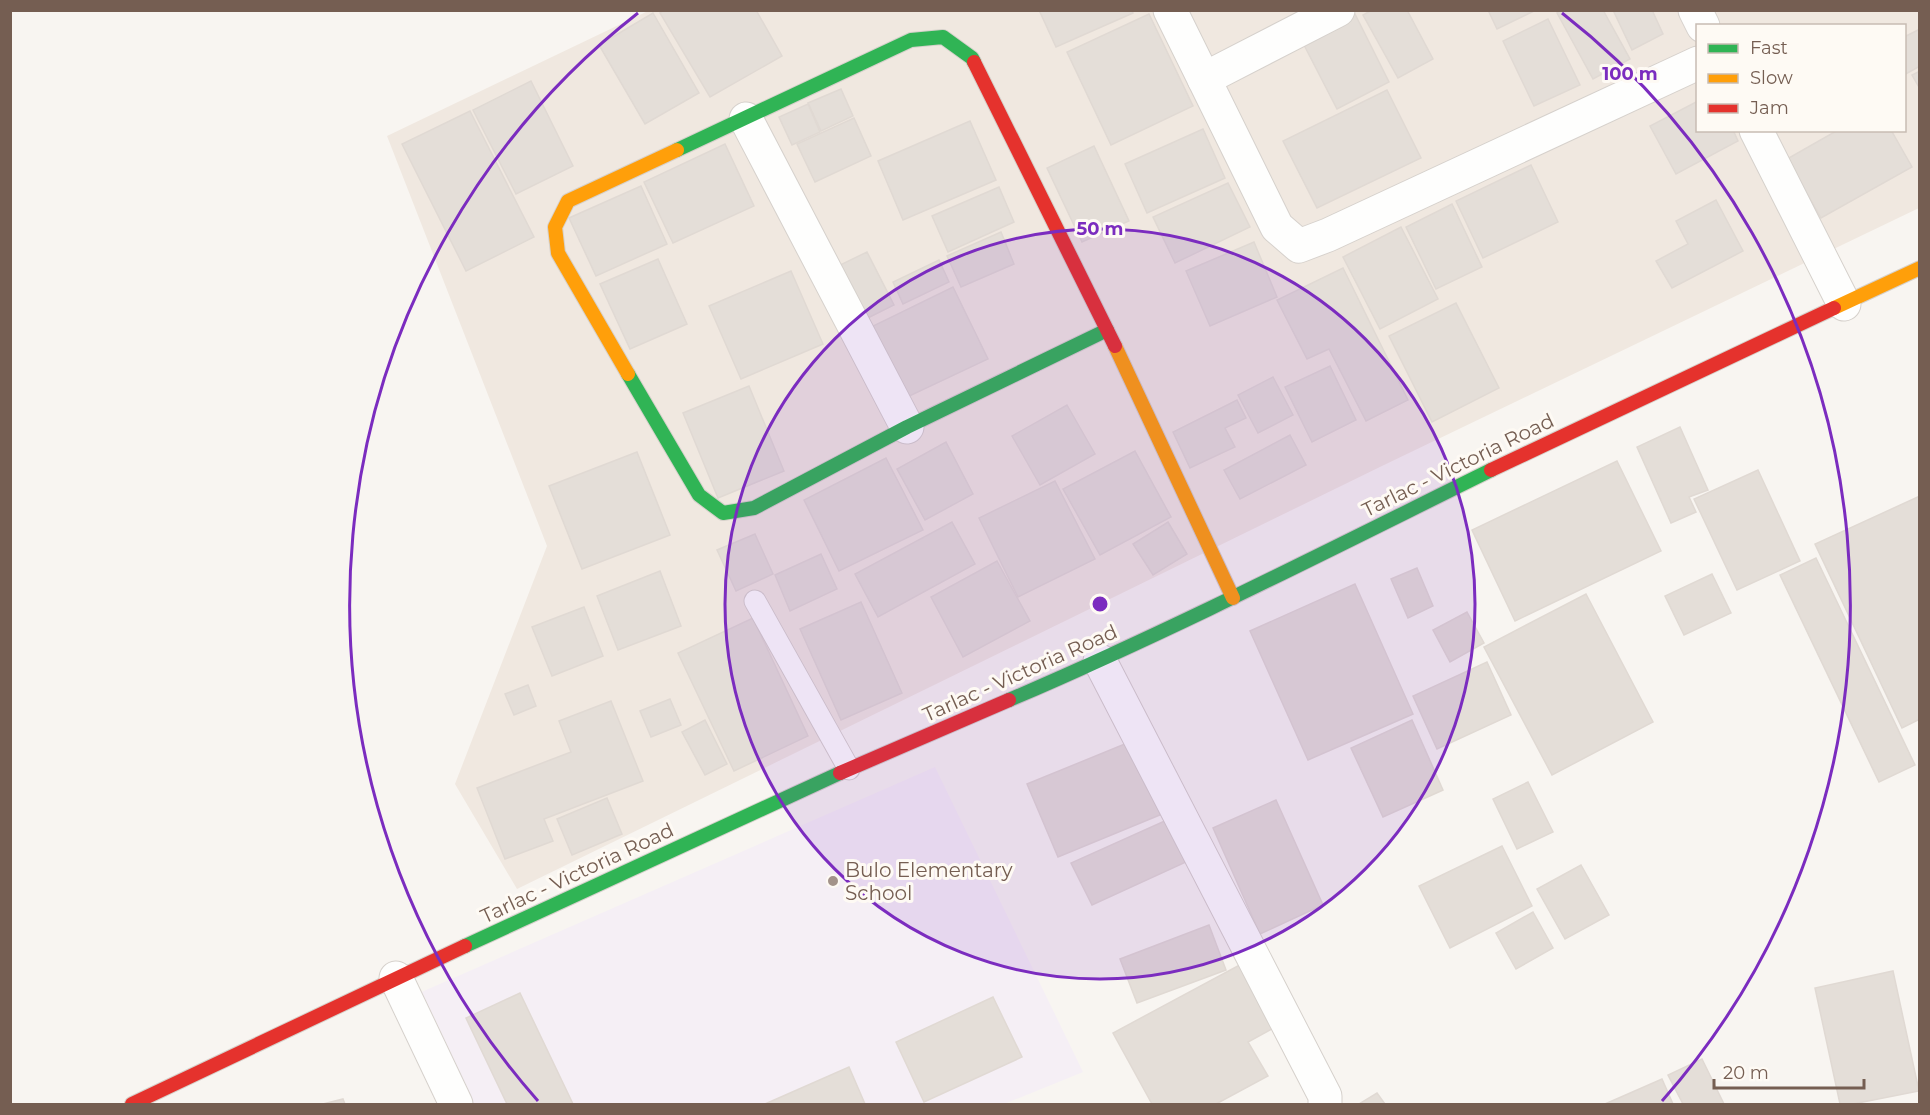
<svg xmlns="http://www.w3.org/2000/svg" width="1930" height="1115" font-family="Montserrat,sans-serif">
<rect width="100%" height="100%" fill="#f8f5f1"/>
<path fill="#f0e8e0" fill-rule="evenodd" d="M 648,11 L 1919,11 L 1919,208 L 1382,466 L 517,889 L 455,784 L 547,546 L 387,136 ZM 1698,26 L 1904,26 L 1904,130 L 1698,130 Z"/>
<path fill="#f5eff5" d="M 935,767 L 1083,1072 L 1004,1104 L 471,1104 L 417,994 Z"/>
<g fill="#e4ded8" stroke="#e0d9d3" stroke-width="1.5">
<path d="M 664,10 L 756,10 L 782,56 L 710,97 L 660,13 Z"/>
<path d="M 1039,10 L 1132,10 L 1133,13 L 1056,47 Z"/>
<path d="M 1372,10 L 1407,10 L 1433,59 L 1398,78 L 1363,15 Z"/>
<path d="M 1488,10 L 1536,10 L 1497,29 Z"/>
<path d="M 1560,10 L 1603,10 L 1630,59 L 1593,79 L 1557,13 Z"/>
<path d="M 1613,10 L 1652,10 L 1663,34 L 1632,50 Z"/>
<path d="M 653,13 L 699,93 L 645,124 L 599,45 Z"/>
<path d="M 1149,14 L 1193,106 L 1111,145 L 1067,52 Z"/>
<path d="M 1355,14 L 1389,82 L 1337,109 L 1302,41 Z"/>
<path d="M 1548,19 L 1580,85 L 1534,106 L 1503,41 Z"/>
<path d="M 1920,29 L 1920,66 L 1904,75 L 1904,37 Z"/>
<path d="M 1920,71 L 1920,89 L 1912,75 Z"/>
<path d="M 531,81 L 573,166 L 516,194 L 473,110 Z"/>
<path d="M 841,89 L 853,116 L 821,131 L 808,103 Z"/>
<path d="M 1387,90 L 1421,158 L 1317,208 L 1283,141 Z"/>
<path d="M 1698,101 L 1698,130 L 1733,130 L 1738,141 L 1676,174 L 1650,126 Z"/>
<path d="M 808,104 L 820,132 L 792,145 L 779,117 Z"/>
<path d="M 470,111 L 534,237 L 466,271 L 402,144 Z"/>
<path d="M 854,118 L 871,156 L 815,182 L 797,144 Z"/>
<path d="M 970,121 L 996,180 L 903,220 L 878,161 Z"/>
<path d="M 1203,129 L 1225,178 L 1147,213 L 1125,164 Z"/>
<path d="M 1838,130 L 1891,130 L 1912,167 L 1821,218 L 1787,159 Z"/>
<path d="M 725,144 L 754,206 L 673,243 L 644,182 Z"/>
<path d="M 1094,146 L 1129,221 L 1082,242 L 1047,168 Z"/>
<path d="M 1531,165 L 1558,222 L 1483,258 L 1456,201 Z"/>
<path d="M 1228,183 L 1250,227 L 1175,263 L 1153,217 Z"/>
<path d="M 641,186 L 667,244 L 596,276 L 569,218 Z"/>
<path d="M 999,187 L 1014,222 L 948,252 L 932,216 Z"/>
<path d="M 1716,200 L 1743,251 L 1672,288 L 1656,261 L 1688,244 L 1676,221 Z"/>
<path d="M 1452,204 L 1482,267 L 1436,289 L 1406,227 Z"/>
<path d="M 1401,227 L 1438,299 L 1380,329 L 1343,257 Z"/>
<path d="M 1001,232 L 1014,264 L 961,287 L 947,256 Z"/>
<path d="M 1254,242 L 1277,297 L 1210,326 L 1186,271 Z"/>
<path d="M 867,252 L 894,305 L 864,320 L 836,267 Z"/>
<path d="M 658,259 L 687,324 L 630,349 L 600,284 Z"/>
<path d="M 939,260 L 949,282 L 903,304 L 893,282 Z"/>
<path d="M 1343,268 L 1408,400 L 1366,421 L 1329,349 L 1307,359 L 1277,300 Z"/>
<path d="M 791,271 L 823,344 L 741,379 L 709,306 Z"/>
<path d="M 953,287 L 988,359 L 903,399 L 869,328 Z"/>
<path d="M 1456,303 L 1499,388 L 1432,422 L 1389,336 Z"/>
<path d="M 1330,366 L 1356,420 L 1312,442 L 1285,387 Z"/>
<path d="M 1273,377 L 1293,415 L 1258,433 L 1238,395 Z"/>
<path d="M 749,386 L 784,471 L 718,498 L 683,413 Z"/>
<path d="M 1237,400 L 1246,418 L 1225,428 L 1235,447 L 1190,468 L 1173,432 Z"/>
<path d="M 1067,405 L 1095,454 L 1040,485 L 1012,436 Z"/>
<path d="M 1680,427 L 1708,490 L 1689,497 L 1696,512 L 1671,523 L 1637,447 Z"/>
<path d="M 1290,435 L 1306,465 L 1240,499 L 1224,470 Z"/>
<path d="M 946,442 L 973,494 L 925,520 L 897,469 Z"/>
<path d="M 1135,451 L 1171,517 L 1100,555 L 1063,489 Z"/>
<path d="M 637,452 L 670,535 L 582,569 L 549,486 Z"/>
<path d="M 886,458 L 923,530 L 839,571 L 804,500 Z"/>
<path d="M 1617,461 L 1661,551 L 1515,621 L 1472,530 Z"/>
<path d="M 1758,470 L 1800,561 L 1737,590 L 1694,499 Z"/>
<path d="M 1055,481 L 1095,559 L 1018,597 L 979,518 Z"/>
<path d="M 1920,496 L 1920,719 L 1902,728 L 1815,544 Z"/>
<path d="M 952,522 L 975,564 L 878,617 L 855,574 Z"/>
<path d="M 1168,522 L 1187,554 L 1153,575 L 1133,544 Z"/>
<path d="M 755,534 L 773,574 L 736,591 L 717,550 Z"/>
<path d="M 821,554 L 837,589 L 790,611 L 775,575 Z"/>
<path d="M 1816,558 L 1915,765 L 1879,782 L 1780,575 Z"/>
<path d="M 997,561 L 1030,621 L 963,657 L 931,597 Z"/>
<path d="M 1417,568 L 1433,606 L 1408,618 L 1391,579 Z"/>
<path d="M 660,571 L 681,626 L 618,650 L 597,596 Z"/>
<path d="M 1712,574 L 1731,613 L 1684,635 L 1665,596 Z"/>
<path d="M 1355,584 L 1413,714 L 1308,760 L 1250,631 Z"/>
<path d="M 1586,594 L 1653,722 L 1552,775 L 1484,647 Z"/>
<path d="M 861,602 L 902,693 L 841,720 L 800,629 Z"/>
<path d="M 584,607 L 603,656 L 552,676 L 532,627 Z"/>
<path d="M 1467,612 L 1484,643 L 1450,662 L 1433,630 Z"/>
<path d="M 753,618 L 808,736 L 734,771 L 678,653 Z"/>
<path d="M 1487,662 L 1511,715 L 1437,749 L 1413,696 Z"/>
<path d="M 528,685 L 536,706 L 514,715 L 505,694 Z"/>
<path d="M 670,699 L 681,725 L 651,737 L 640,711 Z"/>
<path d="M 611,701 L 643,781 L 544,819 L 553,841 L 505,859 L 477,788 L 571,752 L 559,721 Z"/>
<path d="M 705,720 L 727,764 L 705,775 L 682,732 Z"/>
<path d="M 1412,720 L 1443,790 L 1383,817 L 1351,748 Z"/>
<path d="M 1137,739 L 1167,812 L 1058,857 L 1027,784 Z"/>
<path d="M 1528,782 L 1553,832 L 1517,849 L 1493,799 Z"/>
<path d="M 607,798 L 622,834 L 572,855 L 557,819 Z"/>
<path d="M 1276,800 L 1323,905 L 1260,934 L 1213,828 Z"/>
<path d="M 1178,815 L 1197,857 L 1092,905 L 1071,863 Z"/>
<path d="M 1502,846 L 1532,906 L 1450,948 L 1419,886 Z"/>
<path d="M 1581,865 L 1609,915 L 1565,939 L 1537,889 Z"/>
<path d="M 1533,912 L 1553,948 L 1516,969 L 1496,933 Z"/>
<path d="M 1209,925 L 1226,970 L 1137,1003 L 1120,959 Z"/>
<path d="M 1247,961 L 1281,1024 L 1248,1042 L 1268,1076 L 1216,1104 L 1152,1104 L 1113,1033 Z"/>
<path d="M 1893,971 L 1919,1091 L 1853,1104 L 1840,1104 L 1815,988 Z"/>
<path d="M 520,993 L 573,1104 L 507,1104 L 466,1018 Z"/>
<path d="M 993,997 L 1022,1057 L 924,1102 L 896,1042 Z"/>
<path d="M 1702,1059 L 1724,1104 L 1683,1104 L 1668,1075 Z"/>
<path d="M 849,1067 L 865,1104 L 765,1104 Z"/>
<path d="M 1662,1079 L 1673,1104 L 1605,1104 Z"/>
<path d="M 1377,1093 L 1385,1104 L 1359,1104 Z"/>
<path d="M 343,1099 L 345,1104 L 323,1104 Z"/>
</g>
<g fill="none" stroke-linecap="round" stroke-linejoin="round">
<defs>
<path id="lane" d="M 755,601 L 849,769"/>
<g id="street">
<path d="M 1170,10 L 1277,227 L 1299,246 L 1328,235 L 1698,63"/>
<path d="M 1695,10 L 1703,26"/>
<path d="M 1204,79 L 1338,10"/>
<path d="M 746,119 L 907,427"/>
<path d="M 1756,130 L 1844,304"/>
<path d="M 1100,661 L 1325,1096 L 1325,1104"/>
<path d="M 396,978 L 456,1104"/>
</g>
<g id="fast">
<path d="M 677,150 L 911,40 L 943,37 L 972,58 L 974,62"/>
<path d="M 628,374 L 699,495 L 723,513 L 754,508 L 907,427 L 1107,330"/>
<path d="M 1009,700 C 1173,630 1331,549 1491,470"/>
<path d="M 465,946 L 840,773"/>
</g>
<g id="slow">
<path d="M 1834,308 L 1920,268"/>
<path d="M 1115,346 L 1233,598"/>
<path d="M 628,374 L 558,253 L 555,227 L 568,201 L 677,150"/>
</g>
<g id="jam">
<path d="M 974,62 L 1115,346"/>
<path d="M 1491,470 L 1834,308"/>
<path d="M 840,773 L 1009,700"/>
<path d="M 132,1104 L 465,946"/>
</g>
</defs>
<use href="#lane" stroke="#d6d1cc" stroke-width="23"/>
<use href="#street" stroke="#d6d1cc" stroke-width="35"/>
<use href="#fast" stroke="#d6d1cb" stroke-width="16"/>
<use href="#slow" stroke="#d6d1cb" stroke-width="16"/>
<use href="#jam" stroke="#d6d1cb" stroke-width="16"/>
<use href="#lane" stroke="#fefefd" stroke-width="21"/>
<use href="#street" stroke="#fefefd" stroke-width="33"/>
<use href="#fast" stroke="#30b455" stroke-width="14"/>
<use href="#slow" stroke="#ff9f0a" stroke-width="14"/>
<use href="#jam" stroke="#e5322d" stroke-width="14"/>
</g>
<circle cx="1100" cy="604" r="375" fill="#7b2cbf" fill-opacity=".12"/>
<g fill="none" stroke="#7b2cbf" stroke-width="3">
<circle cx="1100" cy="604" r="375"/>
<path d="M538 1101A750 750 0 0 1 638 13M1562 13A750 750 0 0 1 1662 1101"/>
</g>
<circle fill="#a3938a" stroke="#fefaf4" stroke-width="2" cx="833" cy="881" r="6"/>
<g text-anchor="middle" stroke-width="6" stroke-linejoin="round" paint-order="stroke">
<g font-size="20" fill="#755e52" stroke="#fefaf4">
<text transform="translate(1458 465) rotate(-26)" y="7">Tarlac - Victoria Road</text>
<text transform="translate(1020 673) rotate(-24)" y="7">Tarlac - Victoria Road</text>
<text transform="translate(577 873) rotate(-25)" y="7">Tarlac - Victoria Road</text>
</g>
<g font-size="20" fill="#755e52" stroke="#fefaf4" text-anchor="start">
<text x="845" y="877">Bulo Elementary<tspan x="845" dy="23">School</tspan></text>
</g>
</g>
<circle cx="1100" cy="604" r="9" fill="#7b2cbf" stroke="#fefaf4" stroke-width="3"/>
<g font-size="18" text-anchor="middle" font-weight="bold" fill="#7b2cbf" stroke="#fefaf4" stroke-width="6" stroke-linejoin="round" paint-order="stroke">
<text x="1630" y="80">100 m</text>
<text x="1100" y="235">50 m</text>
</g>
<rect width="1930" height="1115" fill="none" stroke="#755e52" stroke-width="24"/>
<rect x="1696" y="24" width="210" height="108" fill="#fefaf4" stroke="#c7bcb3" stroke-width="1.5"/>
<rect x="1708" y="44" width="30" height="9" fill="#30b455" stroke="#c7bcb3" stroke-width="1.5"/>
<text x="1750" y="54" font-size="18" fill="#755e52">Fast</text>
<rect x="1708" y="74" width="30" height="9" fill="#ff9f0a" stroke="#c7bcb3" stroke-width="1.5"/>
<text x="1750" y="84" font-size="18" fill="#755e52">Slow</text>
<rect x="1708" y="104" width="30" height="9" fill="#e5322d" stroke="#c7bcb3" stroke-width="1.5"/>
<text x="1750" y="114" font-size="18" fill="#755e52">Jam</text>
<path d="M1714 1079v9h150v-9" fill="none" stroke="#755e52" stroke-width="3"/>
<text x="1723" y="1079" font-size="18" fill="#755e52" stroke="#fefaf4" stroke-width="4.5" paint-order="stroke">20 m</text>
</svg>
